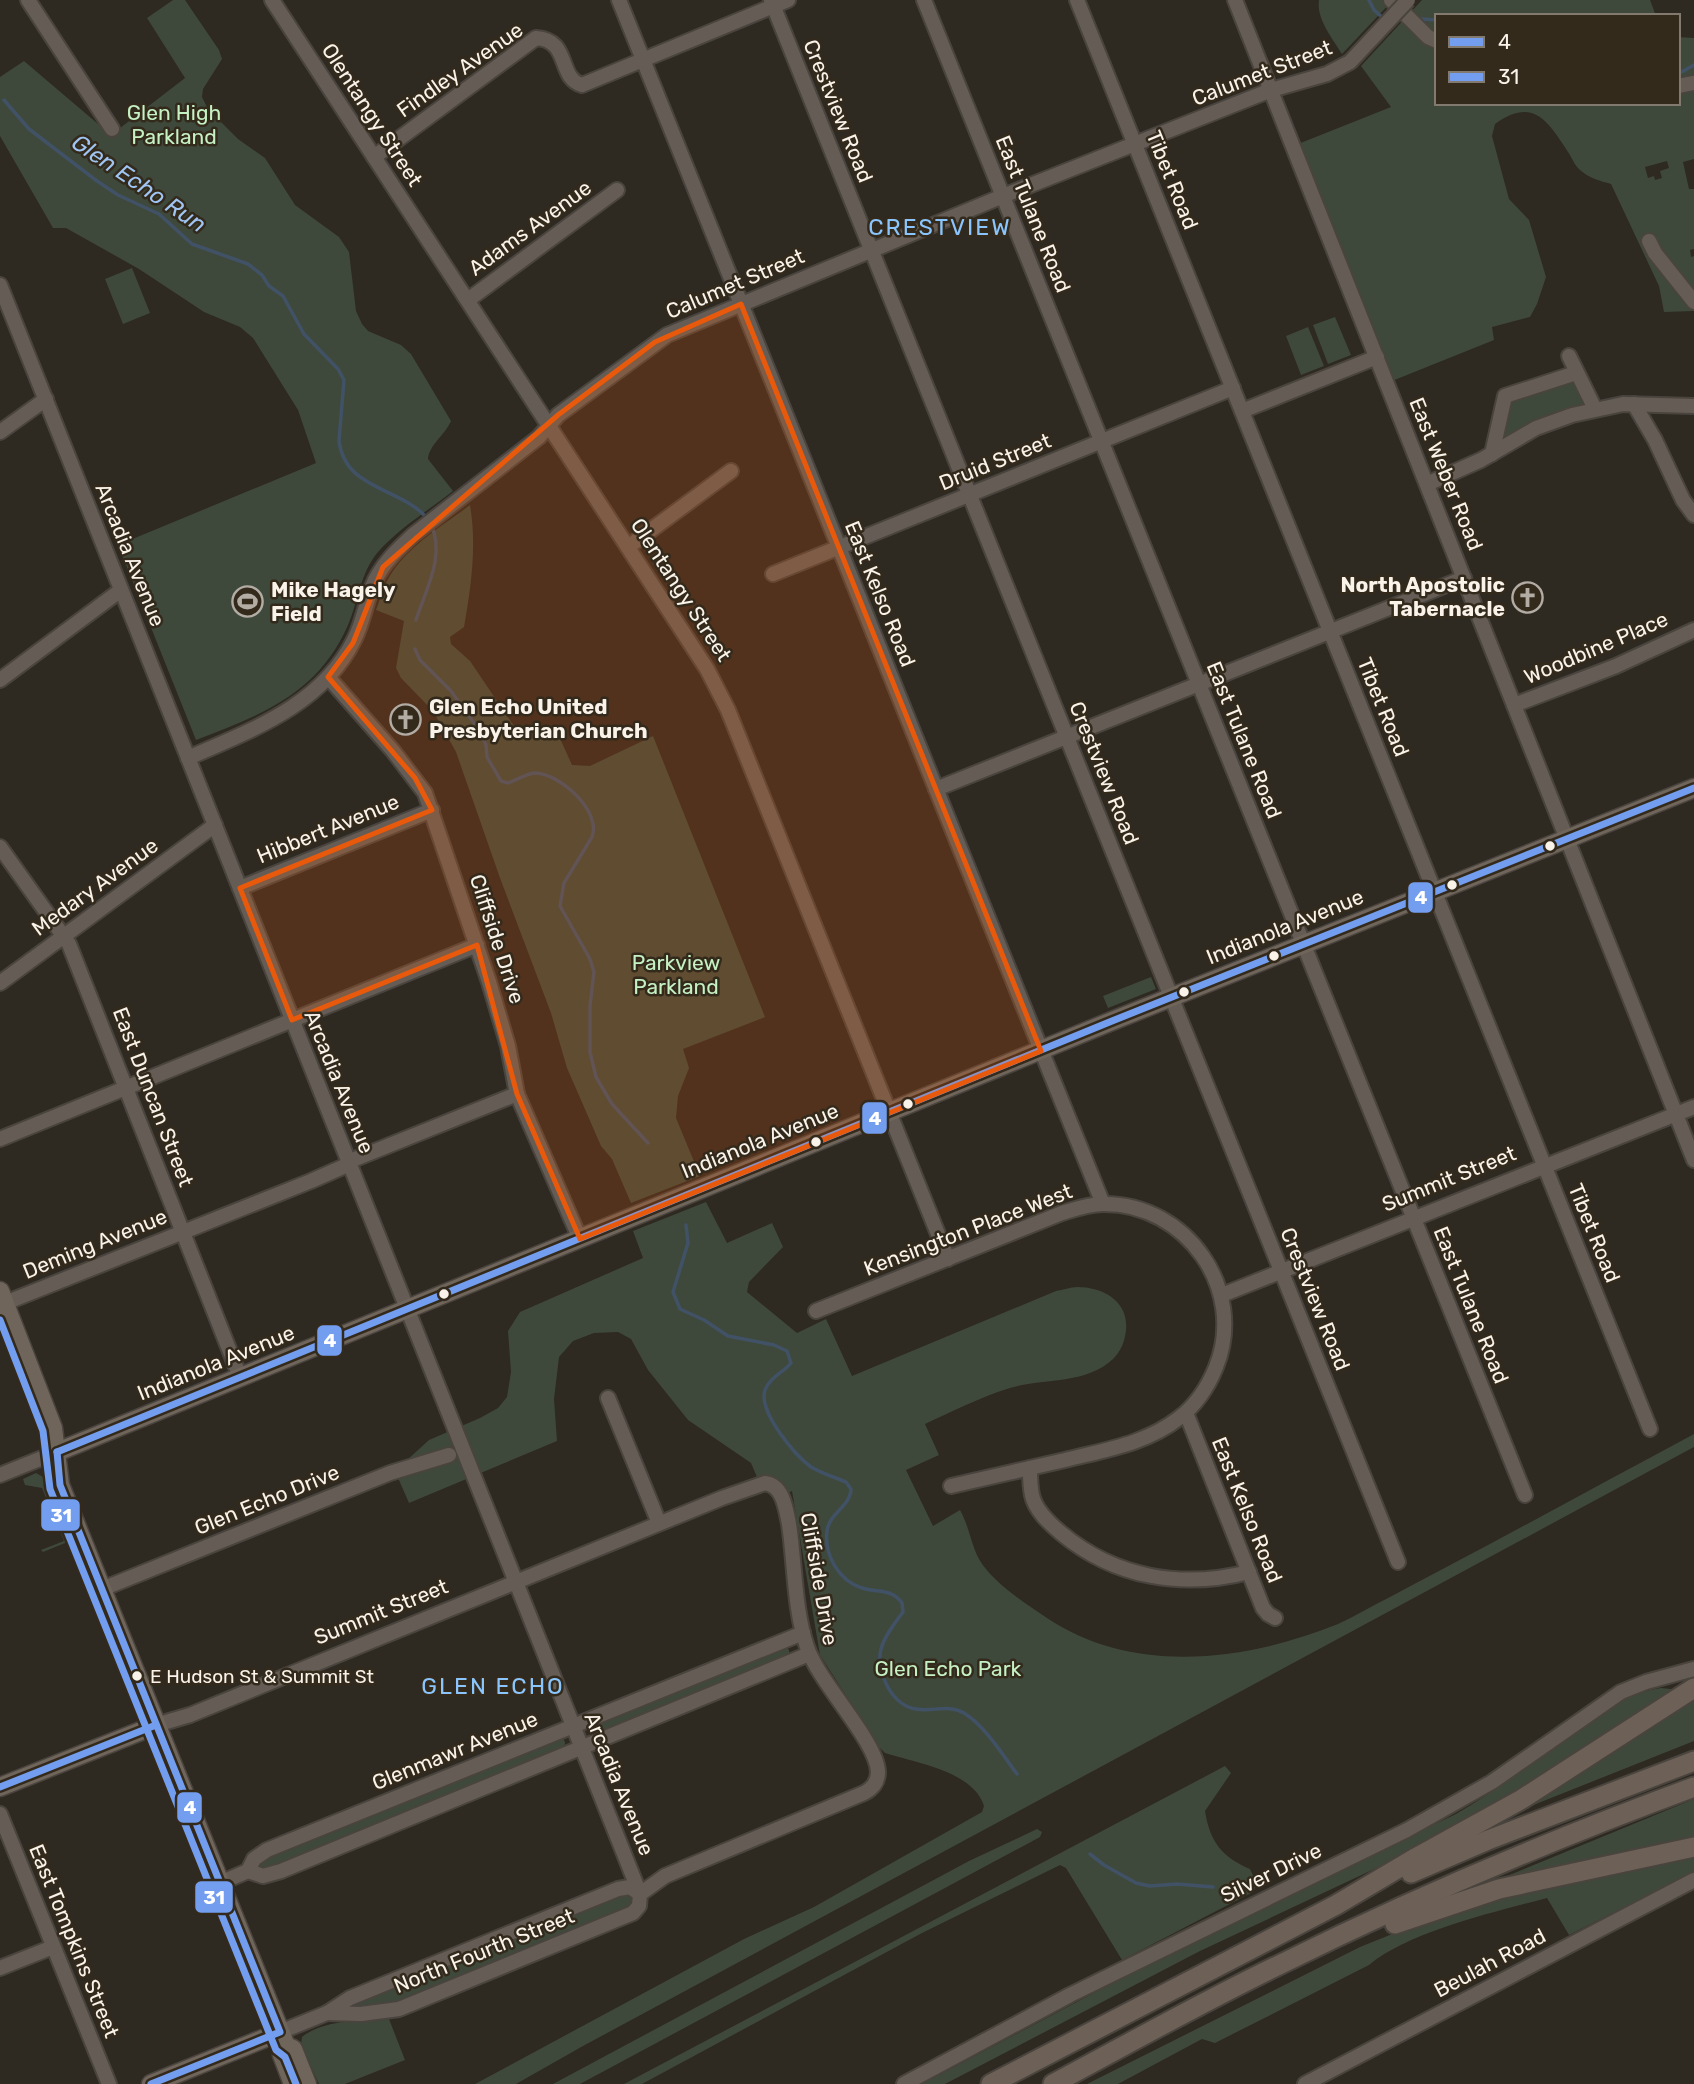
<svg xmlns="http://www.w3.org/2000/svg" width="1694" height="2084" font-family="Rubik,sans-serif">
<rect width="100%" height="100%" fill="#2e2921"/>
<g fill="#3e493b" fill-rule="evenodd">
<path d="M 173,0 L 185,0 L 219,50 L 222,59 L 203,89 L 202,97 L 208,109 L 238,139 L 265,158 L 295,205 L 339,237 L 349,252 L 356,311 L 362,324 L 368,331 L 401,345 L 411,354 L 451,421 C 445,435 429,445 428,459 L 453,491 C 429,510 399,528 378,552 C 360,573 359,600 348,625 C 318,694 261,715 196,740 L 118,545 L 316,463 L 298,410 L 253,338 L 240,327 L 204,312 L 139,269 L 66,228 L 53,228 L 0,136 L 0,77 L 24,61 L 111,135 L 185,78 L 147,18 Z"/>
<path d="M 1319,0 L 1393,0 L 1342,54 C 1333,39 1316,19 1319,0 Z"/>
<path d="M 1422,0 L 1650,0 L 1656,16 L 1437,16 L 1437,103 L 1678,103 L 1678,37 L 1694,38 L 1694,159 L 1683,162 L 1689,189 L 1694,189 L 1694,249 L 1690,250 L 1691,257 L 1694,256 L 1694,311 L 1664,312 L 1659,286 L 1611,184 C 1600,181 1589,178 1580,170 C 1575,166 1572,158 1568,152 C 1547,120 1533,97 1495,124 L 1492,136 L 1509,199 L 1529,220 L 1546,277 L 1537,304 L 1530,317 L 1492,327 L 1494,340 L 1387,383 L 1293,146 L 1391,107 L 1361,66 ZM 1667,161 L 1669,168 L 1660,171 L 1662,178 L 1655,180 L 1654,176 L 1648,178 L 1645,167 Z"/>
<path d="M 132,268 L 150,313 L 123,324 L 105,279 Z"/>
<path d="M 1335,317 L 1351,355 L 1328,364 L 1313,325 Z"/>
<path d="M 1308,327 L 1324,366 L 1301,375 L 1286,336 Z"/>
<path d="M 1576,373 L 1595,409 L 1509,443 L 1494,439 L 1505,403 Z"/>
<path d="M 470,505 C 477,546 471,587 464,627 L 450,637 L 451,644 L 470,661 L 516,729 L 534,724 L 558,734 L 572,765 L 590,766 L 653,736 L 765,1017 L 683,1049 L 689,1068 L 678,1096 L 676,1118 L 700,1176 L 631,1203 L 612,1159 L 601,1146 L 567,1068 L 551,1013 L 500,878 L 456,752 L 433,711 L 401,678 L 396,668 L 404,621 L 376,610 C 380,600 383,588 388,579 C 406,547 441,527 470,505 Z"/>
<path d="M 1151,977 L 1156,989 L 1108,1008 L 1103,996 Z"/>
<path d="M 706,1202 L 727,1243 L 772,1223 L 783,1247 L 749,1282 L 747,1292 L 797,1333 L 826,1319 L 852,1376 L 1056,1291 C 1063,1290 1071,1287 1077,1287 C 1104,1287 1129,1302 1126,1330 C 1125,1341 1121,1351 1113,1359 C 1085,1385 1043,1378 1010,1388 C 981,1397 953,1411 925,1424 L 939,1455 L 906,1470 L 933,1526 L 960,1510 C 969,1526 971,1544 979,1559 C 992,1582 1026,1604 1047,1618 C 1134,1676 1246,1661 1338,1624 C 1356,1616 1373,1605 1390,1597 C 1423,1579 1456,1562 1488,1545 C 1557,1508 1625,1471 1694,1434 L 1694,1447 L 583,2046 L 516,2084 L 475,2084 L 744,1939 L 814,1907 L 982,1812 L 984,1806 C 973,1771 916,1763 885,1753 L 879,1747 L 820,1655 L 792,1491 L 781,1496 L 760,1484 L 751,1463 L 688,1420 L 648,1370 L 631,1339 L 618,1332 L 594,1333 L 573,1341 L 559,1357 L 554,1399 L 557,1441 L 409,1503 L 395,1471 L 429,1440 L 480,1418 L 498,1408 L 507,1397 L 511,1372 L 508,1331 L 520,1312 L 643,1258 L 633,1231 Z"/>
<path d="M 36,1473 L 43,1477 L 70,1541 L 43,1552 L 41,1550 L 64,1541 L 42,1488 L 25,1485 L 23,1479 Z"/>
<path d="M 785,1646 L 789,1650 L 789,1655 L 597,1735 L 590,1730 L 589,1727 Z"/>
<path d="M 1661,1688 L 1671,1689 L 1673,1691 L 1561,1768 L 1434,1841 L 1200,1951 L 945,2084 L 922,2084 L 1205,1934 L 1456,1814 C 1487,1796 1516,1775 1545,1753 C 1580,1727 1616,1695 1661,1688 Z"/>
<path d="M 1694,1695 L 1694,1741 L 1521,1810 Z"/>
<path d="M 562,1737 L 565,1742 L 564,1749 L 267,1870 L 258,1867 L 262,1858 Z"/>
<path d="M 1225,1766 L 1231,1773 L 1205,1811 C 1210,1842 1222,1857 1250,1869 L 1257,1884 L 1253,1892 L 1122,1960 L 1066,1868 L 1060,1865 L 922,1933 L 642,2084 L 624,2084 Z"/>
<path d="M 1694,1799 L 1694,1841 L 1495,1881 Z"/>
<path d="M 1037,1829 L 1042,1832 L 1040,1837 L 580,2084 L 553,2084 L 969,1861 Z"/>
<path d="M 1694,1854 L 1694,1872 L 1569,1935 L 1547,1898 C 1495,1912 1410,1931 1369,1965 L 1215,2043 L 1202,2039 L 1118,2084 L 1087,2084 L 1360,1947 L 1412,1926 L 1523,1891 Z"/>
<path d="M 625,1891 L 633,1893 L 635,1906 L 398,2004 L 355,2008 L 354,2006 L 355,2002 Z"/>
<path d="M 389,2019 L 405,2060 L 345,2084 L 319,2084 L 301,2045 L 302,2037 C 324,2019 363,2021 389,2019 Z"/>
</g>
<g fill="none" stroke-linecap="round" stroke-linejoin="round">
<g stroke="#415267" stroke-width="3.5">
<path d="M 1369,0 L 1374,10 L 1383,18"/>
<path d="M 1421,19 L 1437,20"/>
<path d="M 1678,74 L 1694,65"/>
<path d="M 4,100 L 29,129 L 97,181 L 118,195 L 159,214 L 192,244 L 248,264 L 262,275 L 269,286 L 283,296 L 304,334 L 338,369 L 344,380 L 339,441 C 345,490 400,487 427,518"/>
<path d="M 416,620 C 425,591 446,555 431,525"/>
<path d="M 415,649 L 420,660 L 451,691 L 481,733 L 486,745 L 487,757 L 501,781 L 508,783 C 517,780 525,774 535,773 C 559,773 602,811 592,837 L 564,883 L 560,906 L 590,959 L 594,972 L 590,1006 L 590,1052 L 596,1077 L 612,1104 L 648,1143"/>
<path d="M 686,1225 L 688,1243 L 673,1292 L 680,1309 L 704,1320 L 728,1336 L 774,1345 L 787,1351 L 791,1363 C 783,1373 770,1377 765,1390 C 758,1412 795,1455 811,1467 C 823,1474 834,1477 846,1482 L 851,1489 C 851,1506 829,1513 827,1531 C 824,1555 839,1581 862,1588 C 877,1593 892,1588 902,1603 L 903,1612 C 895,1623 885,1635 881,1649 C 875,1671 892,1706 916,1709 C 933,1712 948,1704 964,1713 C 986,1727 1002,1754 1017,1774"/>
<path d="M 1090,1854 L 1104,1865 L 1136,1883 L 1150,1886 L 1177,1884 L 1213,1887"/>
</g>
<defs>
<g id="minor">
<path d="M 28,0 L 112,129"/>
<path d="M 272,0 L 707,669 L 728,710 L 948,1259"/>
<path d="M 619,0 L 1103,1204"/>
<path d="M 771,0 L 1398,1562"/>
<path d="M 924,0 L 1525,1495"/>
<path d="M 1077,0 L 1650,1429"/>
<path d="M 1235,0 L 1694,1160"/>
<path d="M 1391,0 L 1428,37 L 1437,41"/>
<path d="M 1678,86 L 1694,83"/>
<path d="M 374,157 L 536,38 C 571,40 557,78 582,85 L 788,0"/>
<path d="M 1649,241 L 1655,253 L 1694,302"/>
<path d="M 0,285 L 640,1894"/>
<path d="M 468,300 L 617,190"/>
<path d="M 1569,356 L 1595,409"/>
<path d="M 1634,404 L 1655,440 L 1683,500 L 1694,515"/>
<path d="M 1242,411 L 1377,357"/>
<path d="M 0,432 L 46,399"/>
<path d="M 1492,454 L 1505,396 L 1576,373"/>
<path d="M 1427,484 L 1481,460 L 1536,428 L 1572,415 L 1623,404 L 1694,406"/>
<path d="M 628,547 L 731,471"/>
<path d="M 773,574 L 1233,388"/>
<path d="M 328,677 L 393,751 L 425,793 L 489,982 L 508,1046 L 517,1094 L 580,1239"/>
<path d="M 0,680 L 121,590"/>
<path d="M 1514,705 L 1616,666 L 1694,630"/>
<path d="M 188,758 C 251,730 321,706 354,640 C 364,621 366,599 375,580 C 384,562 398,549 413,535 L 539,437 L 558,415 L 667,335 L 1003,196 L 1271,90 L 1327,74 L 1350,62"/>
<path d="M 936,789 L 1464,578"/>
<path d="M 0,847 L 69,944 L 240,1377"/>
<path d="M 240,888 L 432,810"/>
<path d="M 0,983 L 215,825"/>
<path d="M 0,1139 L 477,945"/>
<path d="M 1222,1295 L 1694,1107"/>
<path d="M 0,1305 L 311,1181 L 345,1166 L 350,1161 L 517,1094"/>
<path d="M 816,1311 L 1062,1213 C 1075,1209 1089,1204 1103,1204 C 1187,1203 1247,1290 1216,1367 C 1208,1387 1196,1405 1179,1418 C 1146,1444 1104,1450 1065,1460 C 1027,1469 989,1477 951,1486"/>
<path d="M 608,1398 L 659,1523"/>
<path d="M 1186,1413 L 1263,1608 L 1268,1614 L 1275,1618"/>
<path d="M 1030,1468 C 1030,1477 1030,1486 1032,1495 C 1035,1510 1049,1523 1061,1533 C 1115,1578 1182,1589 1249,1572"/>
<path d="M 0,1475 L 57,1452"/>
<path d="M 102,1589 L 390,1473 L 449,1455"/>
<path d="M 156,1725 L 190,1715 L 722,1498 L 765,1483 C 783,1485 786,1509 789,1524 C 795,1564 794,1609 807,1647 C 819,1683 877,1741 878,1772 C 878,1782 872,1789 864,1793 L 665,1876 L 640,1894 L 639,1906 L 633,1913 L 399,2009 L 361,2014 L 327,2013"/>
<path d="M 0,1814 L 109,2084"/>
<path d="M 248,1871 L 263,1876 L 281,1871 L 809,1654"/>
<path d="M 220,1883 L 248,1871 L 254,1859 L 267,1850 L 803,1633"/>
<path d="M 0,1968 L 53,1947"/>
<path d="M 280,2032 L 327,2013 L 350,1998 L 618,1889 L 630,1887 L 640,1894"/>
<path d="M 904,2084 L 1070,1995 L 1407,1830 L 1492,1782 L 1621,1692 L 1646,1682 L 1694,1669"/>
<path d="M 1305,2084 L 1694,1880"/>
</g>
<g id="major">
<path d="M 0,1291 L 53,1428 L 60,1485 L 286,2046 L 293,2049 L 307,2084"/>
<path d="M 57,1452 L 1112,1021 L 1694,788"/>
<path d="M 0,1787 L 156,1725"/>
<path d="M 286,2046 L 282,2055 L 293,2084"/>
<path d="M 151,2084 L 280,2032"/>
</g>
<g id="highway">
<path d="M 1411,1873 L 1488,1840 L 1694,1761"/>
<path d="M 1395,1924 L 1499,1889 L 1694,1847"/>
<path d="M 991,2084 L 1336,1905 L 1417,1857 L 1522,1799 L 1694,1688"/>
<path d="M 1053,2084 C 1128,2044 1202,2002 1279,1965 C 1414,1898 1553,1839 1694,1787"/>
</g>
</defs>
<use href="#minor" stroke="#4a443e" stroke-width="18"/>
<use href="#major" stroke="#4a443e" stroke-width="21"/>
<use href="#highway" stroke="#4a443e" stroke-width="23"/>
<use href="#minor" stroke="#655d55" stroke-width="14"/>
<use href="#major" stroke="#6f655b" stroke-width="18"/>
<use href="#highway" stroke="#6d6157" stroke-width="19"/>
<defs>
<path id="minor-bridge" d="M 1350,62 L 1408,0"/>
</defs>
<use href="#minor-bridge" stroke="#4a443e" stroke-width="18" stroke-linecap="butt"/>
<use href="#minor-bridge" stroke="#655d55" stroke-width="14"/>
<defs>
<g id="bus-1">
<path d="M 57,1452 L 1112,1021 L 1694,788"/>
<path d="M 57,1452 L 60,1485 L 280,2032 L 151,2084"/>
<path d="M 0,1787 L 156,1725"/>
</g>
<path id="bus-2" d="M 0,1320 L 43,1431 L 50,1489 L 276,2050 L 285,2057 L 296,2084"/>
</defs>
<use href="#bus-1" stroke="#332a1c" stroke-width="12"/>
<use href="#bus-2" stroke="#332a1c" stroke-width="12"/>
<use href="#bus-1" stroke="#739eef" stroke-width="7"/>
<use href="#bus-2" stroke="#739eef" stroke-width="7"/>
</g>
<path fill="#e8590c" fill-opacity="0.2" stroke="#e8590c" stroke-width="5" stroke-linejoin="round" d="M 741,304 L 1041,1051 L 580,1239 L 517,1094 L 477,945 L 292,1020 L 240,888 L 432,810 L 415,778 L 328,677 L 353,643 L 383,567 L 558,415 L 655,342 Z"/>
<defs>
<symbol id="church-ring" viewBox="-11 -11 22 22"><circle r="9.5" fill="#332a1c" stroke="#b2aca4" stroke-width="1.5"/><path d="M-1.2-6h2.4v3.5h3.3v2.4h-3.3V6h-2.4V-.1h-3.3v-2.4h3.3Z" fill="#b2aca4"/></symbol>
<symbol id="stadium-ring" viewBox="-11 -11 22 22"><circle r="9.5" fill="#332a1c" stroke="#b2aca4" stroke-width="1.5"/><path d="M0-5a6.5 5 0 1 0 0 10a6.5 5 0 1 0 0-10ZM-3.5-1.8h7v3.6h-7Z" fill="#b2aca4"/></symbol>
</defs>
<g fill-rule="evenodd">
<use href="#church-ring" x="1510" y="580" width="35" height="35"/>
<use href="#stadium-ring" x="230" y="584" width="35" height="35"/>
<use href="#church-ring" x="388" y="702" width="35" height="35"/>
</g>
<g fill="#f9f3ea" stroke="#332a1c" stroke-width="2.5">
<circle cx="1550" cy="846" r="6"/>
<circle cx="1452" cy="885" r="6"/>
<circle cx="1274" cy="956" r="6"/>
<circle cx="1184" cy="992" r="6"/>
<circle cx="908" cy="1104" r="6"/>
<circle cx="816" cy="1142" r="6"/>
<circle cx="444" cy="1294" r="6"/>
<circle cx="137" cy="1676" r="6"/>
</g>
<g text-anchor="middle" stroke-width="5" stroke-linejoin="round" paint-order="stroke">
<g font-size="19" fill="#f9f3ea" stroke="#332a1c" text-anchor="start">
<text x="150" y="1683">E Hudson St &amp; Summit St</text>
</g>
<g font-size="21" fill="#f9f3ea" stroke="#332a1c">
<text transform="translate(460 70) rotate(-35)" y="7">Findley Avenue</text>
<text transform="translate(1262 73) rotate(-21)" y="7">Calumet Street</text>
<text transform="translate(838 111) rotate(68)" y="7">Crestview Road</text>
<text transform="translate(372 115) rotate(57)" y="7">Olentangy Street</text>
<text transform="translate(1172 180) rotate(68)" y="7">Tibet Road</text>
<text transform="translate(1033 214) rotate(68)" y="7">East Tulane Road</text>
<text transform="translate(530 228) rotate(-36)" y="7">Adams Avenue</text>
<text transform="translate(735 284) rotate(-23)" y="7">Calumet Street</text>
<text transform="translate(995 462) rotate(-22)" y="7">Druid Street</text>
<text transform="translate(1446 474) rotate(68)" y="7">East Weber Road</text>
<text transform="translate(130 555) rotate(68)" y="7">Arcadia Avenue</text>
<text transform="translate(681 590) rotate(57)" y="7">Olentangy Street</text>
<text transform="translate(880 594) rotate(68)" y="7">East Kelso Road</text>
<text transform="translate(1596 648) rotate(-23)" y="7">Woodbine Place</text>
<text transform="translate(1383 707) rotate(68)" y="7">Tibet Road</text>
<text transform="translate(1244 740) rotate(68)" y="7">East Tulane Road</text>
<text transform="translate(1104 773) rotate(68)" y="7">Crestview Road</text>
<text transform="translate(328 829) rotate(-22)" y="7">Hibbert Avenue</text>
<text transform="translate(95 887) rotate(-36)" y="7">Medary Avenue</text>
<text transform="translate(1285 927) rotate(-22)" y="7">Indianola Avenue</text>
<text transform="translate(497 939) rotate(72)" y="7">Cliffside Drive</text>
<text transform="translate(339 1082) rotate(68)" y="7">Arcadia Avenue</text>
<text transform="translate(153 1097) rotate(69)" y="7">East Duncan Street</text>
<text transform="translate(760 1141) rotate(-22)" y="7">Indianola Avenue</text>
<text transform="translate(1449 1179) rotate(-22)" y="7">Summit Street</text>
<text transform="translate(968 1230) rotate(-21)" y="7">Kensington Place West</text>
<text transform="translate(1594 1233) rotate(68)" y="7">Tibet Road</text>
<text transform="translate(95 1244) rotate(-22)" y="7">Deming Avenue</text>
<text transform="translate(1315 1299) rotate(68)" y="7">Crestview Road</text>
<text transform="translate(1471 1305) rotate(68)" y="7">East Tulane Road</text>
<text transform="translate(216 1363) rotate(-22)" y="7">Indianola Avenue</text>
<text transform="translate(267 1500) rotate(-22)" y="7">Glen Echo Drive</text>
<text transform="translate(1247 1510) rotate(68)" y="7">East Kelso Road</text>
<text transform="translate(819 1579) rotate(80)" y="7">Cliffside Drive</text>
<text transform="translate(381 1612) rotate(-22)" y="7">Summit Street</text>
<text transform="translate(455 1751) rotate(-22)" y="7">Glenmawr Avenue</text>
<text transform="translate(619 1784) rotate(68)" y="7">Arcadia Avenue</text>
<text transform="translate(1271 1873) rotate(-26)" y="7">Silver Drive</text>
<text transform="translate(74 1941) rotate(68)" y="7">East Tompkins Street</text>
<text transform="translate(484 1951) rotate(-22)" y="7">North Fourth Street</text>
<text transform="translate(1490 1963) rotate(-28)" y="7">Beulah Road</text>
</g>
<g font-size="21" fill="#c5f1c3" stroke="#332a1c">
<text x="174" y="120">Glen High<tspan x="174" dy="24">Parkland</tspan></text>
<text x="676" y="970">Parkview<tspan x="676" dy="24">Parkland</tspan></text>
<text x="948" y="1676">Glen Echo Park</text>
</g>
<g font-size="21" font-weight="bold" fill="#f9f3ea" stroke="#332a1c" text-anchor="start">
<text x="1505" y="592" text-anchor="end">North Apostolic<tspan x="1505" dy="24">Tabernacle</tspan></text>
<text x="271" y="597">Mike Hagely<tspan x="271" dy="24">Field</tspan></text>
<text x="429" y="714">Glen Echo United<tspan x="429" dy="24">Presbyterian Church</tspan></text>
</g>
<g font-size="23" font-style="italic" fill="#a0c5f3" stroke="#332a1c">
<text transform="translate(139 183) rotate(34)" y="8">Glen Echo Run</text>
</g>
<g font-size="23" letter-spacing="2" fill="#8ac5fd" stroke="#332a1c">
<text x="940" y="235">CRESTVIEW</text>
<text x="493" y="1694">GLEN ECHO</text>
</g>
</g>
<g stroke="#332a1c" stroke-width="2.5">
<rect x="1407" y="881" width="27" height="33" rx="7" fill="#739eef"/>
<rect x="861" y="1101" width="27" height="34" rx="7" fill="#739eef"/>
<rect x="316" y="1324" width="27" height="33" rx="7" fill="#739eef"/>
<rect x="40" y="1498" width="41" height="34" rx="7" fill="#739eef"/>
<rect x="176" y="1791" width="27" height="33" rx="7" fill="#739eef"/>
<rect x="194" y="1880" width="40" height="34" rx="7" fill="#739eef"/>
</g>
<g font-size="19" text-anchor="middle" font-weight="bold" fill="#fff">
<text x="1421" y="904">4</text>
<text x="875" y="1125">4</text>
<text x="330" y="1347">4</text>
<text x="61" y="1522">31</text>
<text x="190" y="1814">4</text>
<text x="214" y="1904">31</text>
</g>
<rect x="1435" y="14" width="245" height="91" fill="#332a1c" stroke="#827a6e" stroke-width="2"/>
<rect x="1449" y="37" width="35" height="10" fill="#739eef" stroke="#827a6e" stroke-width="2"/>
<text x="1498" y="49" font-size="21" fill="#f9f3ea">4</text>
<rect x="1449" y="72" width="35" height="10" fill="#739eef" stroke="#827a6e" stroke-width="2"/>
<text x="1498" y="84" font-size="21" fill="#f9f3ea">31</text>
</svg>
